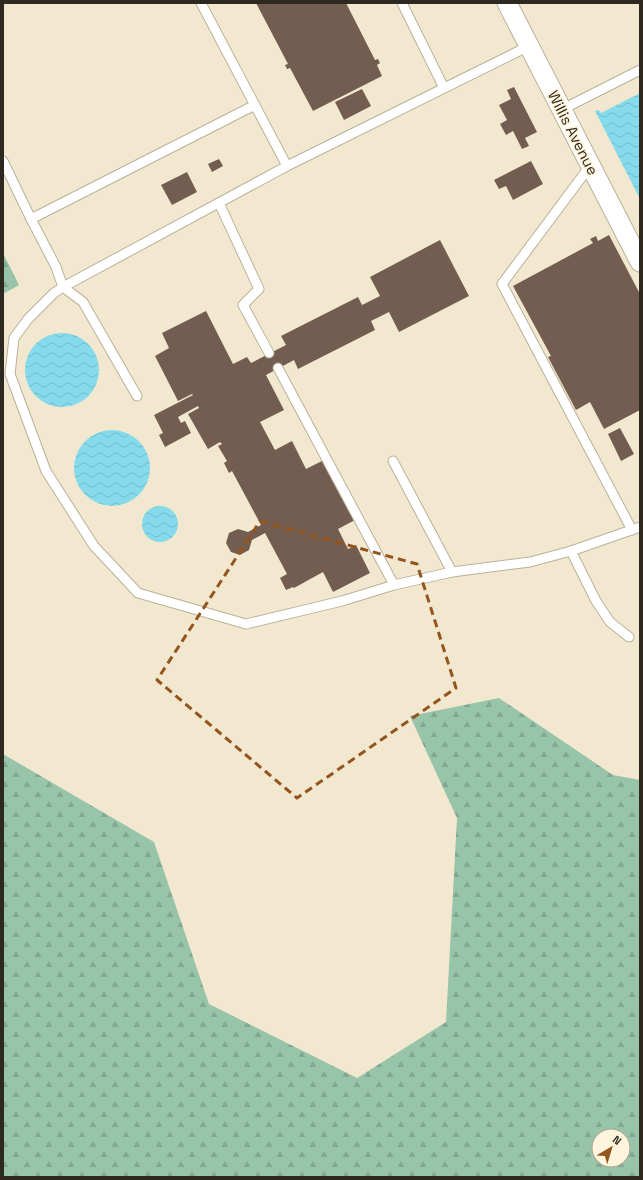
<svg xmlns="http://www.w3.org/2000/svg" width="643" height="1180" font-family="'Space Grotesk',sans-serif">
<defs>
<pattern id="forest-firs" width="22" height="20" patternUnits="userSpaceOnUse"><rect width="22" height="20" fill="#98c4aa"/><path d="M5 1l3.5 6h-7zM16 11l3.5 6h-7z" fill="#83a892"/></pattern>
<pattern id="water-waves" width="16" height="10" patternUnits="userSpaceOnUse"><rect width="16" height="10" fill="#85dbec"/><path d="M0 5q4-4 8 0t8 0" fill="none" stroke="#73bcca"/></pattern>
</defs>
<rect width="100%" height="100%" fill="#f2e8cf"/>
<g fill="url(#forest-firs)" fill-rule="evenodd">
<path d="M 3,253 L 19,285 L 3,294 Z"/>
<path d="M 499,698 L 613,775 L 640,780 L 640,1177 L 3,1177 L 3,754 L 154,842 L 209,1004 L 357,1078 L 446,1022 L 457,818 L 410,716 ZM 599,1136 L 623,1136 L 623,1160 L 599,1160 Z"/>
</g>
<g fill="url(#water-waves)">
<path d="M 640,93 L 640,199 L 595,111 L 599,110 L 601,113 Z"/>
<circle cx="62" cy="370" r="37"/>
<circle cx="112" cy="468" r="38"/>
<circle cx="160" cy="524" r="18"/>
</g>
<g fill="#725d50">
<path d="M 256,3 L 346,3 L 375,60 L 378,59 L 380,63 L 377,65 L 382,76 L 313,111 L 290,68 L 287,69 L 285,65 L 288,64 Z"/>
<path d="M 514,87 L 537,132 L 525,138 L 529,146 L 522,149 L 513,131 L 506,135 L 500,124 L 507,120 L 499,105 L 511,99 L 507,90 Z"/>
<path d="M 362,89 L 371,106 L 344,120 L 335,102 Z"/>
<path d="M 219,159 L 223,166 L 212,172 L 208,164 Z"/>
<path d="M 531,161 L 543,184 L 513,200 L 506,186 L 499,189 L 494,180 Z"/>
<path d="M 187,172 L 197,192 L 172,205 L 161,185 Z"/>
<path d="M 609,235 L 640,294 L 640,410 L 604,429 L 590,402 L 576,410 L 548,357 L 551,356 L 513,286 L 593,243 L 590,239 L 596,236 L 598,241 Z"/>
<path d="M 440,240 L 469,296 L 399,332 L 389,312 L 371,321 L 375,330 L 298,369 L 294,360 L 266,375 L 284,410 L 260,422 L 275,450 L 292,441 L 306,469 L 324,460 L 355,520 L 338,529 L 348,549 L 356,545 L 370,573 L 333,592 L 323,572 L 294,588 L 293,587 L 286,590 L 280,578 L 287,574 L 265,533 L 252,540 L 249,550 L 240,555 L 231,552 L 226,543 L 229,533 L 238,529 L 248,532 L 261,525 L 232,471 L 229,473 L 224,463 L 227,461 L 218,446 L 222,444 L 220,442 L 208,449 L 188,414 L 199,408 L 198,406 L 178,417 L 181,423 L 185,421 L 191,433 L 165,447 L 159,435 L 163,433 L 154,415 L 193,395 L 192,394 L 178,401 L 155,356 L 169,348 L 162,333 L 206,311 L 233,364 L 247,357 L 251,363 L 286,345 L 281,336 L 358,297 L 362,305 L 380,296 L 370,277 Z"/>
<path d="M 620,428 L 634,454 L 621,461 L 608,434 Z"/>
</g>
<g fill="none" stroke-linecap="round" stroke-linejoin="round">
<defs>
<g id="service">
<path d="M 201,3 L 287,166"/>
<path d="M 402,3 L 444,88"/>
<path d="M 561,110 L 640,70"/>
<path d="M 3,161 L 31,219 L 56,267 L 63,287 L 54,293 L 28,319 L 14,338 L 10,374 L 46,471 L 94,546 L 138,593 L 246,624 L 342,601 L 394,585 L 452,572"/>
<path d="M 590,166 L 502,284 L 632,530"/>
<path d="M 219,203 L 259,289 L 243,305 L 269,353"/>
<path d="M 31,219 L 255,105"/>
<path d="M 278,368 L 394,585"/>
<path d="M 137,396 L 83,302 L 63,287 L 287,166 L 529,46"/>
<path d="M 393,461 L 452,572 L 530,562 L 571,551 L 640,527"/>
<path d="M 571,551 L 596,601 L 610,622 L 629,637"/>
</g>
<path id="minor" d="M 507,3 L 640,262"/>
</defs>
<use href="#service" stroke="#bbb19a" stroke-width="11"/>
<use href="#minor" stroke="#bbb19a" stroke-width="21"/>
<use href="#service" stroke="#fff" stroke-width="9"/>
<use href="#minor" stroke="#fff" stroke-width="19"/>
</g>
<path fill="none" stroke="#94541d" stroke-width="3" stroke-dasharray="8 5" stroke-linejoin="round" d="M 260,521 L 417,564 L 456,688 L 297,798 L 157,680 Z"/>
<g text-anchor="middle" stroke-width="4" stroke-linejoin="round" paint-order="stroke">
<g font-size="15" fill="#2d2920" stroke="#fff5dc">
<text transform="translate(573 133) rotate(63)" y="5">Willis Avenue</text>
</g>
</g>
<rect width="643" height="1180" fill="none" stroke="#2d2920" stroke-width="8"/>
<g transform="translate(611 1148) rotate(38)"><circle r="19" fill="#fff5dc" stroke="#aba391"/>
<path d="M0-3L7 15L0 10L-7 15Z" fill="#94541d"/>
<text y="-6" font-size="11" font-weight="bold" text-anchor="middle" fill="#2d2920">N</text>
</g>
</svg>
